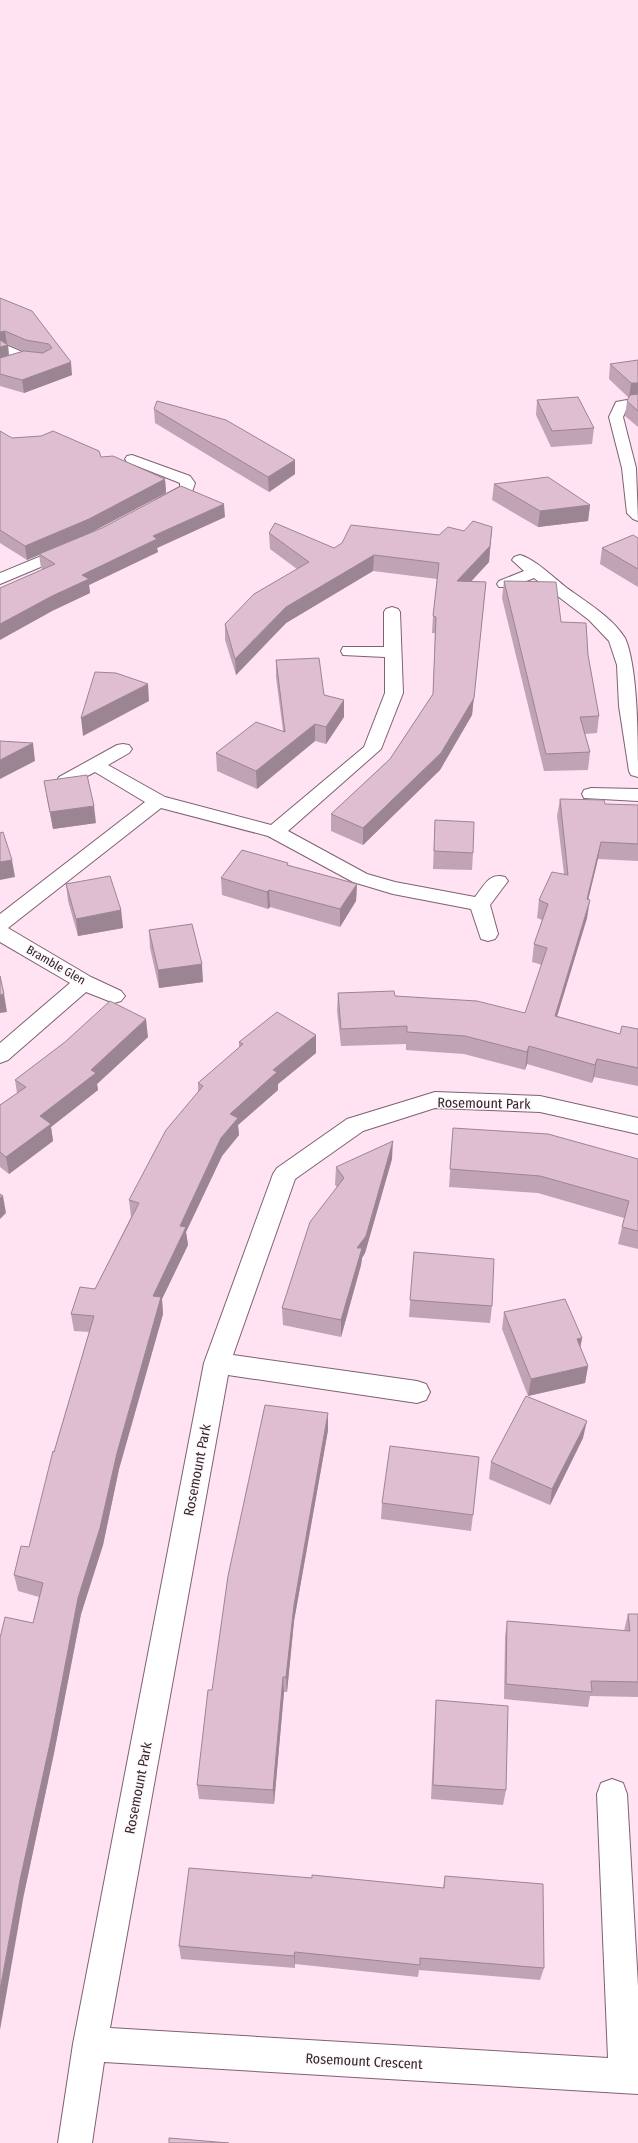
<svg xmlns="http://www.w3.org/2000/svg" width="638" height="2143" font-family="'Fira Sans Condensed',sans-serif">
<rect width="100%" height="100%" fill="#ffe3f2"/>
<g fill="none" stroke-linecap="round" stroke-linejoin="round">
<defs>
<g id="minor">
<path d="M 6,345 L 27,354 L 49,358 L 51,361 L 44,365 L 19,361 L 1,352 L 1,346 Z"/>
<path d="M 638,398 L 638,406 L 627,408 L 623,417 L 636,468 L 638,521 L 633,519 L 627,513 L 622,468 L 609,417 L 616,402 Z"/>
<path d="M 132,455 L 190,476 L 195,483 L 192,492 L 166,506 L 156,506 L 153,503 L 156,500 L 180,487 L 180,483 L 127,462 L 125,459 L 127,456 Z"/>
<path d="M 68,545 L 74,547 L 76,550 L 74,553 L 0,584 L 0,573 Z"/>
<path d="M 520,555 C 535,559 554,578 567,588 C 586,602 612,617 625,638 C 638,667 638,741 638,777 L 631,775 L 629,771 L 619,706 L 617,665 L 609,641 L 589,620 L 534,578 L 511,587 L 499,587 L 497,584 L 499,581 L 524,571 L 512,560 L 514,557 Z"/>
<path d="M 392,607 L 398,609 L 400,612 L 403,693 L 381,749 L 288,831 L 367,874 L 395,882 L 475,897 C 484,886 489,872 505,877 L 508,881 L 490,905 L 498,934 L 495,939 L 488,941 L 481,939 L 471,909 L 393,894 L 353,882 L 268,836 L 161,808 L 8,928 L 91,977 L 121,991 L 125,996 L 121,1001 L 114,1003 L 86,992 L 8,1060 L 0,1063 L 0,1043 L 70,983 L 0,942 L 0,914 L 145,802 L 95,772 L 66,787 L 59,785 L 57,781 L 59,777 L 117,745 L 123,744 L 129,745 L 132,749 L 129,753 L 108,765 L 165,797 L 271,825 L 364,747 L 385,693 L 385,657 L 343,655 L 341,651 L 343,647 L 384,647 L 384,612 L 386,609 Z"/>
<path d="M 591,788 L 638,789 L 638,801 L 584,798 L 582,794 L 584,790 Z"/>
<path d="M 435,1092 L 540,1096 L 638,1118 L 638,1134 L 540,1112 L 435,1108 L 363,1131 L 295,1179 L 233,1355 L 417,1381 L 426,1384 L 430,1392 L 426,1400 L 417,1403 L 228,1375 L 110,2028 L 608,2058 L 597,1794 L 601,1783 L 612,1779 L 623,1783 L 627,1794 L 638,1986 L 638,2094 L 104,2062 L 92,2143 L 58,2143 L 73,2044 L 204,1363 L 273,1174 L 277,1168 L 347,1119 Z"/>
</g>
</defs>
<use href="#minor" stroke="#7e6172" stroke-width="2"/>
<use href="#minor" fill="#fff" fill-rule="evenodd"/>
</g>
<g fill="#c0a3b4" fill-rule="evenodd">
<path d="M 0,298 L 32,311 L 72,375 L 24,393 L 0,386 ZM 7,344 L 23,351 L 9,355 L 8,345 Z"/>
<path d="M 638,360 L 638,427 L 625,416 L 627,401 L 629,398 L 609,379 L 610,364 Z"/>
<path d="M 537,400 L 594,428 L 592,444 L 551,447 L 536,415 Z"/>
<path d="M 154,409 L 295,460 L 295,474 L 269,492 L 155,423 Z"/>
<path d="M 0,431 L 12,438 L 101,457 L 165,479 L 166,493 L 90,533 L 225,517 L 157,548 L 158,552 L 89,585 L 90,593 L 54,610 L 43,570 L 41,568 L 39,555 L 27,560 L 0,543 Z"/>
<path d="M 494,484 L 590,505 L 588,521 L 538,527 L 492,500 Z"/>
<path d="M 492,527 L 489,562 L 471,581 L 486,582 L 472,715 L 440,770 L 363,845 L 331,831 L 331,814 L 390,759 L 433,694 L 435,633 L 432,633 L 433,616 L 437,579 L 373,571 L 286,623 L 236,675 L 225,640 L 225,624 L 297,569 L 270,549 L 269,533 L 334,548 L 439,535 Z"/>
<path d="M 638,538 L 638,587 L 600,564 L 602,548 Z"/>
<path d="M 504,581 L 561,622 L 588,655 L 599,716 L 597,733 L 585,734 L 590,752 L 588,770 L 544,771 L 502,598 Z"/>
<path d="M 276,660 L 324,695 L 344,700 L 344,717 L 326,744 L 315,741 L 257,789 L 217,771 L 216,753 L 283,731 L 276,677 Z"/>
<path d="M 44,781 L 96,823 L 53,829 L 47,799 Z"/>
<path d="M 560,799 L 605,804 L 638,805 L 638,861 L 598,859 L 588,900 L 587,918 L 557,1016 L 620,1034 L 638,1029 L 638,1086 L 594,1077 L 592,1083 L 527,1064 L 525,1070 L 464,1054 L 406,1050 L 406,1044 L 341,1046 L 337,1011 L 338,993 L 395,996 L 525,1013 L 542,965 L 532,962 L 534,944 L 542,920 L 537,918 L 539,900 L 564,874 L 557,816 Z"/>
<path d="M 435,820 L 473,853 L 472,870 L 433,869 Z"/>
<path d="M 288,865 L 357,884 L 356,901 L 340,927 L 270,907 L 268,909 L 222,895 L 221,878 Z"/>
<path d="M 66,884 L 121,910 L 123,928 L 78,936 L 68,901 Z"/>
<path d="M 149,930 L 203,982 L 159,988 L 150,948 Z"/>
<path d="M 148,1037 L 97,1084 L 98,1090 L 51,1127 L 53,1141 L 9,1174 L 0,1167 L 0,1105 L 17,1093 L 15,1080 Z"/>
<path d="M 239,1042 L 316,1053 L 278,1084 L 278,1090 L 238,1125 L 239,1135 L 222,1156 L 186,1232 L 188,1245 L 162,1299 L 163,1314 L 119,1469 L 103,1545 L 81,1614 L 54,1753 L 24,1894 L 33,1623 L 39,1597 L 18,1591 L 14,1575 L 29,1547 L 54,1452 L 89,1332 L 74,1331 L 71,1314 L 95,1289 L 131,1217 L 129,1200 L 198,1092 L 198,1083 L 239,1048 Z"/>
<path d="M 452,1145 L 638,1159 L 638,1249 L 618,1244 L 622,1227 L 624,1218 L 538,1193 L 449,1187 Z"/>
<path d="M 392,1159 L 365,1253 L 362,1258 L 361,1265 L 341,1337 L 283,1325 L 282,1308 L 337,1187 L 335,1185 L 336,1167 Z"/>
<path d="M 414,1252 L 492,1306 L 490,1323 L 409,1317 Z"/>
<path d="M 504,1312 L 582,1338 L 580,1348 L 588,1366 L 585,1383 L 528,1396 L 502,1329 Z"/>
<path d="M 328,1413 L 328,1430 L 294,1621 L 287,1692 L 284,1692 L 274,1804 L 199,1799 L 197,1785 L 212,1690 Z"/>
<path d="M 583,1438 L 550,1505 L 489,1479 L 491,1462 Z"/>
<path d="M 382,1503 L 473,1515 L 471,1531 L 381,1519 Z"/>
<path d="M 628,1614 L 638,1614 L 638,1697 L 590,1696 L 588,1707 L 504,1699 L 505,1637 L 507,1621 L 624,1631 Z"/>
<path d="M 436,1700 L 506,1790 L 503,1805 L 431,1799 L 435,1714 Z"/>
<path d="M 445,1876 L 544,1968 L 540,1980 L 419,1970 L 418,1977 L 295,1964 L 295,1968 L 181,1959 L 179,1946 L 312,1878 L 443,1888 Z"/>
</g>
<g fill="#9c8592">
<path d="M 5,331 L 7,344 L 0,346 L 0,332 Z"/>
<path d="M 8,345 L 9,358 L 0,361 L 0,347 Z"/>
<path d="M 71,362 L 72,375 L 24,393 L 22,380 Z"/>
<path d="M 631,383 L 638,383 L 638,397 L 629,398 Z"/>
<path d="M 295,460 L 295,474 L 269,492 L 268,477 Z"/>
<path d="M 165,479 L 166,493 L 90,533 L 27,560 L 25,546 Z"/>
<path d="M 224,504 L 225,517 L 157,548 L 158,552 L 89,585 L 90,593 L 54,610 L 0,640 L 0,624 L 82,575 L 153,536 Z"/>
<path d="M 590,505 L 588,521 L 538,527 L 540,511 Z"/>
<path d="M 492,527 L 489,562 L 456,598 L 457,581 Z"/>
<path d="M 374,555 L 373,571 L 286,623 L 236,675 L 235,659 L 286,607 Z"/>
<path d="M 486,582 L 472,715 L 440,770 L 363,845 L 363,828 L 441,753 Z"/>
<path d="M 148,684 L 149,701 L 83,736 L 81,718 Z"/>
<path d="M 344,700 L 344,717 L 326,744 L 326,727 Z"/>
<path d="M 315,724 L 315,741 L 257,789 L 256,771 Z"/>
<path d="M 33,743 L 35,761 L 0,779 L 0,760 Z"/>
<path d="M 94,806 L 96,823 L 53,829 L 50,812 Z"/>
<path d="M 601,842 L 598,859 L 584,917 L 587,899 Z"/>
<path d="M 12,860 L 15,877 L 0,880 L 0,862 Z"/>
<path d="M 357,884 L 356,901 L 340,927 L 340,909 Z"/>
<path d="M 269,890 L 270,907 L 268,909 L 267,892 Z"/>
<path d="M 590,900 L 587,918 L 552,1033 L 555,1016 Z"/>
<path d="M 121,910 L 123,928 L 78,936 L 76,919 Z"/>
<path d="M 202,964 L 203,982 L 159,988 L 158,970 Z"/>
<path d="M 4,994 L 7,1012 L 0,1013 L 0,995 Z"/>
<path d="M 146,1019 L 148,1037 L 97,1084 L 98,1090 L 51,1127 L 53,1141 L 9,1174 L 6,1157 L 40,1116 Z"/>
<path d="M 316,1035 L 316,1053 L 278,1084 L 278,1090 L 238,1125 L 239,1135 L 222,1156 L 186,1232 L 188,1245 L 162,1299 L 163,1314 L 119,1469 L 103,1545 L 81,1614 L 54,1753 L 24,1894 L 0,2030 L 0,1990 L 20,1880 L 78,1598 L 117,1453 L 153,1296 L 180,1226 L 230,1114 L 273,1070 Z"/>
<path d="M 529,1046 L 527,1064 L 525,1070 L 527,1052 Z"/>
<path d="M 597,1059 L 594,1077 L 592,1083 L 595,1065 Z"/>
<path d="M 393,1141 L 392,1159 L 365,1253 L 362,1258 L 361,1265 L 341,1337 L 341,1320 L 357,1248 Z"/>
<path d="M 3,1196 L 6,1213 L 0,1219 L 0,1198 Z"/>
<path d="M 582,1338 L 579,1355 L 577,1339 Z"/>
<path d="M 588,1366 L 585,1383 L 528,1396 L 531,1379 Z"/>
<path d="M 328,1413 L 328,1430 L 294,1621 L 287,1692 L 286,1677 L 294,1605 Z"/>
<path d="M 587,1421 L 583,1438 L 550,1505 L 552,1489 Z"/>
<path d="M 283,1677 L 284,1692 L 274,1804 L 273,1790 Z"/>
<path d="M 295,1952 L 295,1968 L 294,1956 Z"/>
</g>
<g fill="#dfbed1" stroke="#9c8592">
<path d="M 0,298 L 32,311 L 71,362 L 22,380 L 0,374 L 0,358 L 24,351 L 43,353 L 52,348 L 49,344 L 26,340 L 5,331 L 0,332 Z"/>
<path d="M 0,340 L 8,345 L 0,347 Z"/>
<path d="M 638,360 L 638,383 L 631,383 L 610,364 Z"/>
<path d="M 638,394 L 638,411 L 627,401 L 630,395 Z"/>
<path d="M 578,397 L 594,428 L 552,431 L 537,400 Z"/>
<path d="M 157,401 L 226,420 L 295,460 L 268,477 L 154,409 Z"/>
<path d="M 0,431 L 12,438 L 41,436 L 53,431 L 99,451 L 101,457 L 113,456 L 165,479 L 89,519 L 25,546 L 0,530 Z"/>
<path d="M 548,477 L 590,505 L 540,511 L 494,484 Z"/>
<path d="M 181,486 L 224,504 L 153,536 L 157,539 L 82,575 L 89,579 L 52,596 L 0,624 L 0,588 L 55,564 L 39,554 L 102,528 Z"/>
<path d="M 473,521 L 492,527 L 490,546 L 457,581 L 486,582 L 474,698 L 441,753 L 363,828 L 331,814 L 390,759 L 433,694 L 436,617 L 433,616 L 439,563 L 374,555 L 286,607 L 235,659 L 225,624 L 254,594 L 309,562 L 269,533 L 275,523 L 334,548 L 342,543 L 351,525 L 439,535 L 448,527 L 464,531 Z"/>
<path d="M 633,535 L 638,538 L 638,569 L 602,548 Z"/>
<path d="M 504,581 L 556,582 L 561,622 L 586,623 L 588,655 L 599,716 L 580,717 L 590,752 L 546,754 Z"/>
<path d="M 319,658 L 324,695 L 344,700 L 326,727 L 315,724 L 256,771 L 216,753 L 256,722 L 285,732 L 276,660 Z"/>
<path d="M 95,672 L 116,673 L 148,684 L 81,718 Z"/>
<path d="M 0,741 L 33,743 L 0,760 Z"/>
<path d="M 87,775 L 94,806 L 50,812 L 44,781 Z"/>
<path d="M 560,799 L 604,800 L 605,804 L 638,805 L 638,844 L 601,842 L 587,899 L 590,900 L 555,1016 L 620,1034 L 622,1026 L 638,1029 L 638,1068 L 597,1059 L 595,1065 L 529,1046 L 527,1052 L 465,1036 L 407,1032 L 407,1026 L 341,1029 L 338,993 L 394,991 L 395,996 L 477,1001 L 525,1013 L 547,948 L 534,944 L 548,904 L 539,900 L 552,872 L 568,875 Z"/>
<path d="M 435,820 L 474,822 L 473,853 L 434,851 Z"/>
<path d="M 3,832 L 12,860 L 0,862 L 0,833 Z"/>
<path d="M 242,850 L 288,863 L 287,865 L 357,884 L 340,909 L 269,890 L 267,892 L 221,878 Z"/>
<path d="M 110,876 L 121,910 L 76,919 L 66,884 Z"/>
<path d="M 192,924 L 202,964 L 158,970 L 149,930 Z"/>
<path d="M 0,976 L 4,994 L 0,995 Z"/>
<path d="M 110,1001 L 146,1019 L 91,1070 L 96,1073 L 40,1116 L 51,1124 L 6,1157 L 0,1152 L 0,1105 L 26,1087 L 15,1080 L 65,1042 Z"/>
<path d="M 277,1012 L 316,1035 L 273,1070 L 277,1072 L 230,1114 L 238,1118 L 221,1138 L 180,1226 L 186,1227 L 153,1296 L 161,1297 L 117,1453 L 100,1528 L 78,1598 L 51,1739 L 20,1880 L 0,1990 L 0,1638 L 5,1617 L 33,1623 L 43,1583 L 14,1575 L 21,1546 L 29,1547 L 53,1451 L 54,1452 L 94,1316 L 71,1314 L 80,1287 L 95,1289 L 139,1203 L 129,1200 L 166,1130 L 203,1086 L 198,1083 L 243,1044 L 239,1042 Z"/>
<path d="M 453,1128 L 548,1134 L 638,1159 L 638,1231 L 622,1227 L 629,1201 L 540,1176 L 450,1169 Z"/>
<path d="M 393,1141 L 366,1236 L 357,1248 L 362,1248 L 341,1320 L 282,1308 L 310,1222 L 344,1178 L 336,1167 Z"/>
<path d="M 0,1194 L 3,1196 L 0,1198 Z"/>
<path d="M 414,1252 L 494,1259 L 492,1306 L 410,1300 Z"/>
<path d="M 565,1299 L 582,1338 L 577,1339 L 588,1366 L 531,1379 L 504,1312 Z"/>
<path d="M 526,1396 L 587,1421 L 552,1489 L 491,1462 Z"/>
<path d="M 265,1405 L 328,1413 L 294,1605 L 286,1677 L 283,1677 L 273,1790 L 197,1785 L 208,1690 L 212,1690 L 228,1576 Z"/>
<path d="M 390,1446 L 479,1457 L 473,1515 L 382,1503 Z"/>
<path d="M 628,1614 L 638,1614 L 638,1682 L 591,1681 L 592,1692 L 506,1684 L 507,1621 L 630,1631 Z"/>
<path d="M 436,1700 L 508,1706 L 506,1790 L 433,1785 Z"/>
<path d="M 189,1868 L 312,1878 L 312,1875 L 444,1888 L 445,1876 L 543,1884 L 544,1968 L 420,1958 L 420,1965 L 295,1952 L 294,1956 L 179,1946 Z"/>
<path d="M 169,2138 L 229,2143 L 169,2143 Z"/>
</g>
<g text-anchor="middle" stroke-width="3" stroke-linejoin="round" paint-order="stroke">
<g font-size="12" fill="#33262d" stroke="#fef7fb">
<text transform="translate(56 965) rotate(30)" y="4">Bramble Glen</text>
</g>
<g font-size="14" fill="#33262d" stroke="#fef7fb">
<text transform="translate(484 1103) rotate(1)" y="5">Rosemount Park</text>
<text transform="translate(197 1470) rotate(-79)" y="5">Rosemount Park</text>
<text transform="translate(138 1788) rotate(-79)" y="5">Rosemount Park</text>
<text transform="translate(364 2061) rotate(3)" y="5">Rosemount Crescent</text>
</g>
</g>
</svg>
